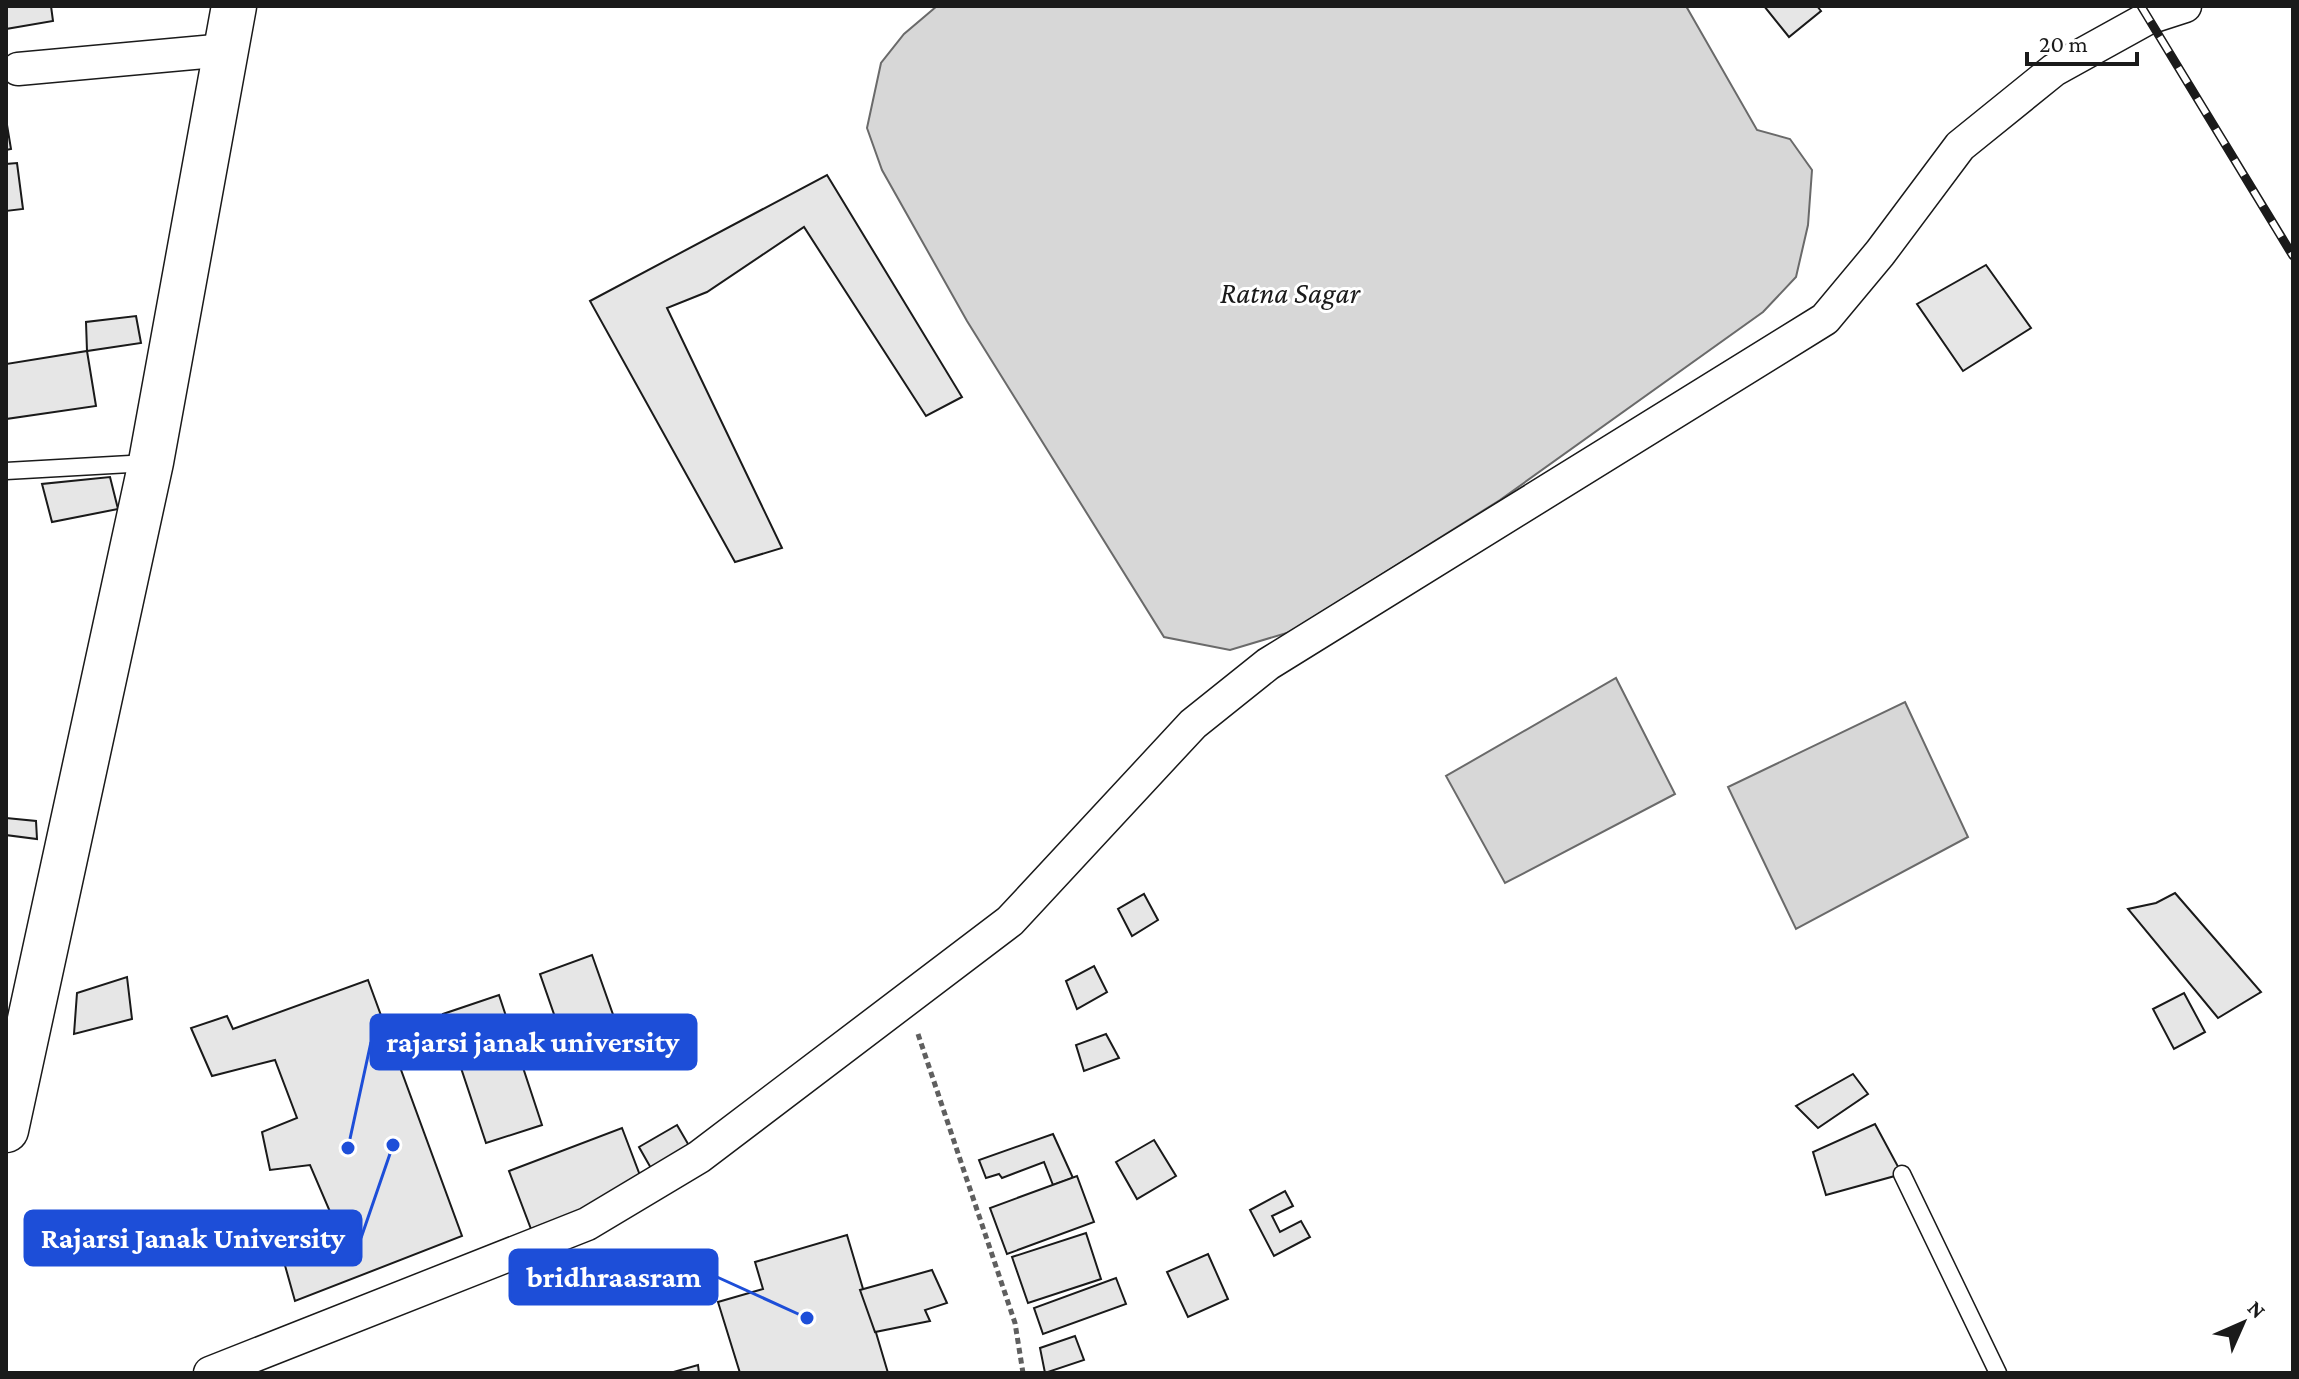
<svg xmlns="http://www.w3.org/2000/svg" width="2299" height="1379" font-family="'Crimson Pro',serif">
<rect width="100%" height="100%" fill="#fff"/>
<g fill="#d7d7d7" stroke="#6a6a6a" stroke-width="2">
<path d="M 937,6 L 1686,6 L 1757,130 L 1790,139 L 1812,170 L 1808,225 L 1796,277 L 1763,312 L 1500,500 L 1290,632 L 1230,650 L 1164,637 L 967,321 L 882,170 L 867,128 L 881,63 L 904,34 Z"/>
<path d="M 1616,678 L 1675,794 L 1505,883 L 1446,776 Z"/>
<path d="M 1905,702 L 1968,837 L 1796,929 L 1728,787 Z"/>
</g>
<g fill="#e6e6e6" stroke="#1a1a1a" stroke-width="2">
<path d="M 6,6 L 51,6 L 53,21 L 6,29 Z"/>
<path d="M 1764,6 L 1817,6 L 1821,11 L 1789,37 Z"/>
<path d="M 6,119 L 11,149 L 6,150 Z"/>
<path d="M 17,163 L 23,209 L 6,211 L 6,164 Z"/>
<path d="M 827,175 L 962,397 L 926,416 L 804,227 L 707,292 L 667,308 L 782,548 L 735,562 L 590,301 Z"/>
<path d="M 1986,265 L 2031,328 L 1963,371 L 1917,304 Z"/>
<path d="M 136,316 L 141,343 L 87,351 L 86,322 Z"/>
<path d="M 87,351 L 96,406 L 6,419 L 6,364 Z"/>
<path d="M 110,477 L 118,509 L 52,522 L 42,484 Z"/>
<path d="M 6,818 L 36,821 L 37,839 L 6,835 Z"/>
<path d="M 2175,893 L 2261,992 L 2218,1018 L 2128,909 L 2156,903 Z"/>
<path d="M 1144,894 L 1158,920 L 1132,936 L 1118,909 Z"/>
<path d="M 592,955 L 616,1023 L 563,1040 L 540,974 Z"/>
<path d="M 1094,966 L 1107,992 L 1077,1009 L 1066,981 Z"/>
<path d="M 127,977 L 132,1019 L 74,1034 L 77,993 Z"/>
<path d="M 368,980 L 462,1236 L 295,1301 L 277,1237 L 331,1214 L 310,1165 L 270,1170 L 262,1132 L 297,1118 L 275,1060 L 212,1076 L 191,1028 L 227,1016 L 233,1029 Z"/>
<path d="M 2184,993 L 2205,1032 L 2174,1049 L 2153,1009 Z"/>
<path d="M 499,995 L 542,1125 L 486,1143 L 443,1014 Z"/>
<path d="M 1106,1034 L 1119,1058 L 1084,1071 L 1076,1045 Z"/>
<path d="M 1853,1074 L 1868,1094 L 1818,1128 L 1796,1106 Z"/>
<path d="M 1875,1124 L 1902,1174 L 1826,1195 L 1813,1152 Z"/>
<path d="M 677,1125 L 691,1149 L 652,1170 L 639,1147 Z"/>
<path d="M 622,1128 L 644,1186 L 531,1229 L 509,1171 Z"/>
<path d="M 1053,1134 L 1073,1178 L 1053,1185 L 1044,1162 L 1002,1178 L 999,1174 L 986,1178 L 979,1160 Z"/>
<path d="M 1154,1140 L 1176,1176 L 1137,1199 L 1116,1162 Z"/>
<path d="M 1077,1176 L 1094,1222 L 1007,1254 L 990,1208 Z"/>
<path d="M 1285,1191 L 1293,1206 L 1272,1216 L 1280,1232 L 1301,1221 L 1310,1237 L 1274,1256 L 1250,1210 Z"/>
<path d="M 1086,1233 L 1101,1279 L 1028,1303 L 1012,1257 Z"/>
<path d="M 847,1235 L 888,1373 L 740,1373 L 718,1302 L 763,1289 L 755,1262 Z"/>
<path d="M 1208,1254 L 1228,1299 L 1188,1317 L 1167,1272 Z"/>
<path d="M 932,1270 L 947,1303 L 925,1310 L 930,1321 L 875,1332 L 860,1290 Z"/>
<path d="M 1116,1278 L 1126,1304 L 1043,1334 L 1034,1308 Z"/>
<path d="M 1075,1336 L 1084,1360 L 1045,1373 L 1040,1348 Z"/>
<path d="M 698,1365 L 699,1373 L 670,1373 Z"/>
</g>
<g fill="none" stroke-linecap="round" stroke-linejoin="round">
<defs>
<g id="lane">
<path d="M 6,471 L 148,463"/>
<path d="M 1902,1174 L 1998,1373"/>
</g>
<g id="street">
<path d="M 18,69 L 226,50"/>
<path d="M 210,1373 L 587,1224 L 699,1157 L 1010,921 L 1193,724 L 1268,664 L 1825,319 L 1880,253 L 1960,146 L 2054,70 L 2148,18 L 2185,6"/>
</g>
<path id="secondary" d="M 6,1130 L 151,462 L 234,6"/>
</defs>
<use href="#lane" stroke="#1a1a1a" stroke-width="19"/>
<use href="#street" stroke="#1a1a1a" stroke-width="35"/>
<use href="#secondary" stroke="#1a1a1a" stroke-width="47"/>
<path stroke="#5f5f5f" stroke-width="5" stroke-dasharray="6 4" stroke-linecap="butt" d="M 918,1034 L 1015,1323 L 1023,1373"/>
<use href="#lane" stroke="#fff" stroke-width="16"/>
<use href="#street" stroke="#fff" stroke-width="32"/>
<use href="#secondary" stroke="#fff" stroke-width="44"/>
<defs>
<path id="rail" d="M 2141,6 L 2293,256"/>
</defs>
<use href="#rail" stroke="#1a1a1a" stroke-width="9"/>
<use href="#rail" stroke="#fff" stroke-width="6" stroke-dasharray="18" stroke-linecap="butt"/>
</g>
<g text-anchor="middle" stroke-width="6" stroke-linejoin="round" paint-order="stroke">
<g font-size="30" font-style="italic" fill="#1a1a1a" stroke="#fff">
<text x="1290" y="303">Ratna Sagar</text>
</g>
</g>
<path fill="none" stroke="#1d4ed8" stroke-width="3" d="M348 1148L371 1042M393 1145L361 1238M807 1318L717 1277"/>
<g fill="#1d4ed8" stroke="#fff" stroke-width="3">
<circle cx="348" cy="1148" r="8"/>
<circle cx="393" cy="1145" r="8"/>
<circle cx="807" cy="1318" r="8"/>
</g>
<g fill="#1d4ed8" stroke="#1d4ed8" stroke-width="3">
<rect x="371" y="1015" width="325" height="54" rx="8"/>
<rect x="25" y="1211" width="336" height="54" rx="8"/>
<rect x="510" y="1250" width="207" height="54" rx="8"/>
</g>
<g font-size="30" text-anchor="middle" font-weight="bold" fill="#fff">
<text x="533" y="1052">rajarsi janak university</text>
<text x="193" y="1248">Rajarsi Janak University</text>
<text x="614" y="1287">bridhraasram</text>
</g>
<rect width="2299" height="1379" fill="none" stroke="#1a1a1a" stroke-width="16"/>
<g transform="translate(2243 1323) rotate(45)" stroke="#ffffff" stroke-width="6" paint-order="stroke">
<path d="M0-6L14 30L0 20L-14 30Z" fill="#1a1a1a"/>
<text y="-12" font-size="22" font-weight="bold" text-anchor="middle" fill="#1a1a1a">N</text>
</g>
<path d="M2027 52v12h110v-12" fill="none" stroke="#1a1a1a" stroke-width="4"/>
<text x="2039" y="52" font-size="24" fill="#1a1a1a" stroke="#ffffff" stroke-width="6" paint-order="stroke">20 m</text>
</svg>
